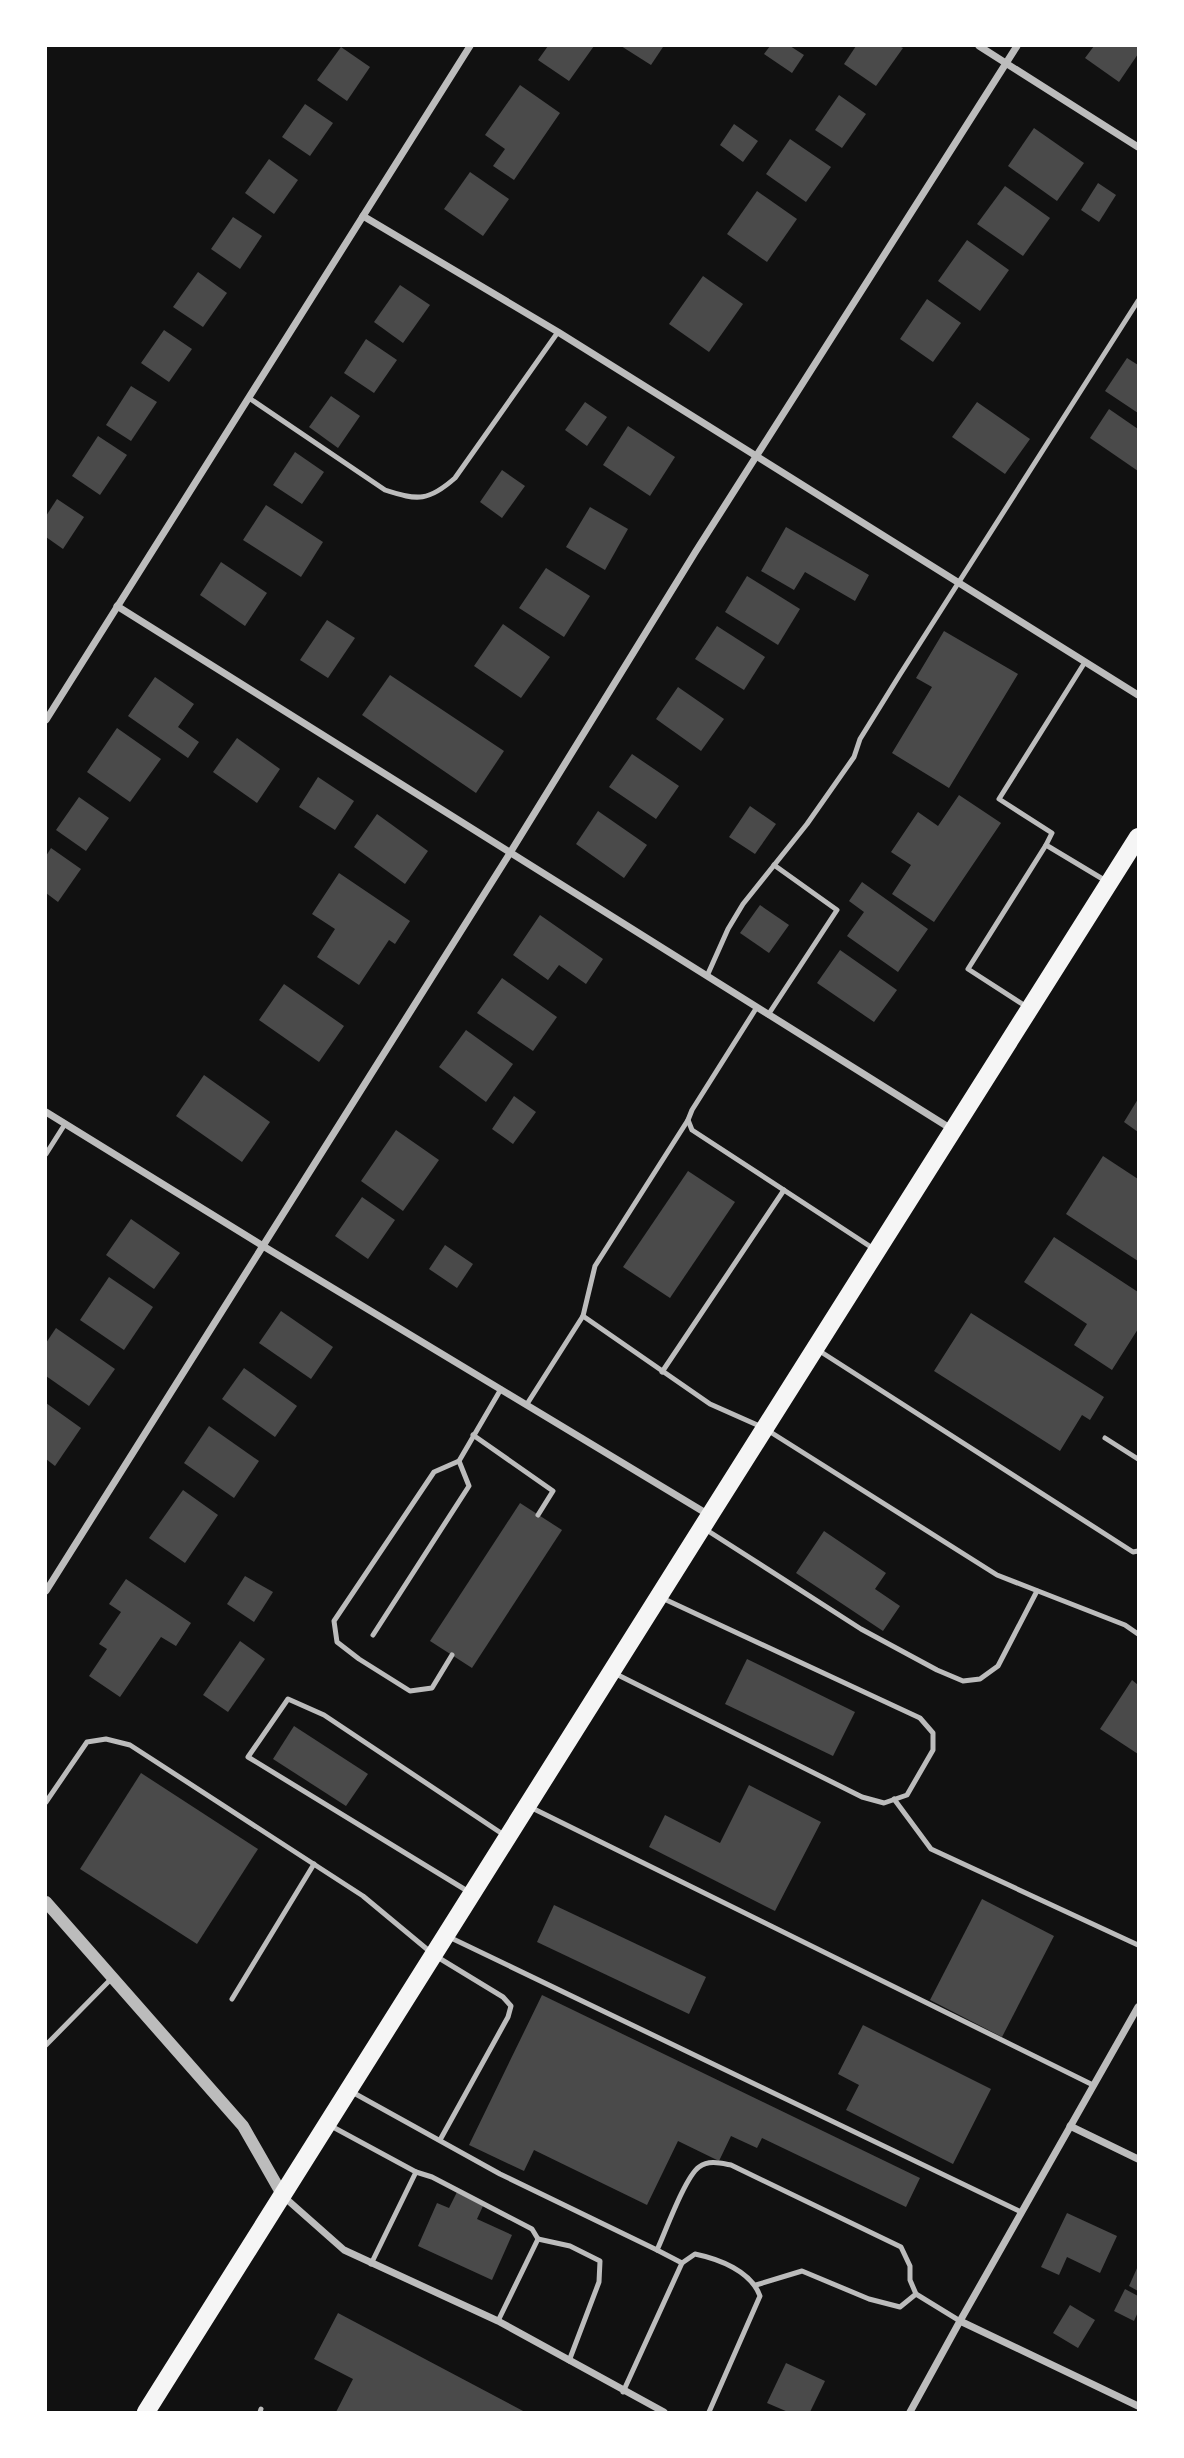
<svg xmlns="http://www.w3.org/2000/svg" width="1184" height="2458" font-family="'Open Sans',sans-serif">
<rect width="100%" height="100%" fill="#111"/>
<g fill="#4a4a4a">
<path d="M 548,46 L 594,46 L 569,81 L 538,60 Z"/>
<path d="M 621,46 L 661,46 L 663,47 L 651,65 Z"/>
<path d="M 770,46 L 790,46 L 804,55 L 792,73 L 764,54 Z"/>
<path d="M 856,46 L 899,46 L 903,48 L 876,86 L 844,64 Z"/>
<path d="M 1094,46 L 1138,46 L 1138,54 L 1119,82 L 1085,58 Z"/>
<path d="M 341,47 L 370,67 L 347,101 L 317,80 Z"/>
<path d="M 520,85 L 560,113 L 514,180 L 493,166 L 505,149 L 485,135 Z"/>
<path d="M 839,95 L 866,114 L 842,148 L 815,130 Z"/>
<path d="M 305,104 L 333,123 L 310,156 L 282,137 Z"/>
<path d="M 734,124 L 758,141 L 743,162 L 720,145 Z"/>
<path d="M 1034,128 L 1084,163 L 1057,201 L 1008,166 Z"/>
<path d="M 790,139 L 831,167 L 806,202 L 766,174 Z"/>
<path d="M 269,159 L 298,180 L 274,214 L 245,193 Z"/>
<path d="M 470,172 L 509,199 L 483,236 L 444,209 Z"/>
<path d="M 1098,183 L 1116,195 L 1099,222 L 1081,210 Z"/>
<path d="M 1005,186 L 1050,218 L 1023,256 L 977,224 Z"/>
<path d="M 757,191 L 797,219 L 767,262 L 727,234 Z"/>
<path d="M 233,217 L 262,236 L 240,269 L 211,249 Z"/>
<path d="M 967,240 L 1009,270 L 980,311 L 938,281 Z"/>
<path d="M 198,272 L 227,293 L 203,327 L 173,307 Z"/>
<path d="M 703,276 L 743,304 L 709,352 L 669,324 Z"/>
<path d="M 400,285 L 430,305 L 403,343 L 374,322 Z"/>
<path d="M 927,299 L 961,323 L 933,362 L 900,339 Z"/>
<path d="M 164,330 L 192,349 L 169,382 L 141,363 Z"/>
<path d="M 366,339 L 397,360 L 374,393 L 344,373 Z"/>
<path d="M 1127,358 L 1138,365 L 1138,413 L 1105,391 Z"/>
<path d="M 131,386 L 157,402 L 131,441 L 106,425 Z"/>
<path d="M 331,396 L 360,416 L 338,448 L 309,427 Z"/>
<path d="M 585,402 L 607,417 L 587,446 L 565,430 Z"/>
<path d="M 977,402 L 1030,439 L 1005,474 L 952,437 Z"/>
<path d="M 1109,409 L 1138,429 L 1138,471 L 1090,438 Z"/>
<path d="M 628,426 L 675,457 L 650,496 L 603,465 Z"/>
<path d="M 98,436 L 127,455 L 100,495 L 72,476 Z"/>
<path d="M 295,452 L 324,472 L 302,504 L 273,485 Z"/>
<path d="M 502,470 L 525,486 L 502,518 L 480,502 Z"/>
<path d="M 57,499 L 84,517 L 63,549 L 46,537 L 46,516 Z"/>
<path d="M 266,505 L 323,542 L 301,577 L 243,540 Z"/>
<path d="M 590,507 L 628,529 L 605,570 L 566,547 Z"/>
<path d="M 786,527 L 869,575 L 855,601 L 805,572 L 794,590 L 761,571 Z"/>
<path d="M 221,562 L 267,593 L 245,626 L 200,595 Z"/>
<path d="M 546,568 L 590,596 L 564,637 L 519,608 Z"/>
<path d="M 747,576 L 800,609 L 778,645 L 725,612 Z"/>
<path d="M 327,620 L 355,638 L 328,678 L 300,660 Z"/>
<path d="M 503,624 L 550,657 L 521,698 L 474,666 Z"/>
<path d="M 717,626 L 765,657 L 744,690 L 695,659 Z"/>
<path d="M 944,631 L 1018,674 L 949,788 L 892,753 L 932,687 L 916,678 Z"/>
<path d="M 390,675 L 504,751 L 476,793 L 362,715 Z"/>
<path d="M 155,677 L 194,704 L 178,727 L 199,742 L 188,758 L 128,716 Z"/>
<path d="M 678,687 L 724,719 L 701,751 L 656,719 Z"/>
<path d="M 117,728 L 161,759 L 130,802 L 87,772 Z"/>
<path d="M 237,738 L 280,769 L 257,803 L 213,772 Z"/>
<path d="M 632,754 L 679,786 L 656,819 L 609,787 Z"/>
<path d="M 318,777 L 354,801 L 335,830 L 299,807 Z"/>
<path d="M 959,795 L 1001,823 L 934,922 L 892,894 L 911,865 L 891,852 L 918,812 L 938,826 Z"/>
<path d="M 79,797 L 109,818 L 86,851 L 56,830 Z"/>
<path d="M 750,806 L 776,824 L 755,854 L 729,837 Z"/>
<path d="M 598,811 L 647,845 L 624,878 L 576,844 Z"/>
<path d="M 377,814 L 428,851 L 405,884 L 354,847 Z"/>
<path d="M 51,848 L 81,869 L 58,902 L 46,893 L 46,856 Z"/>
<path d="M 339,873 L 410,921 L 395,944 L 389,940 L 359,985 L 317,957 L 335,929 L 312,914 Z"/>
<path d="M 862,882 L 928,929 L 898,972 L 847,936 L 864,912 L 849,901 Z"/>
<path d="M 760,905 L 789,925 L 769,953 L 740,933 Z"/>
<path d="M 540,915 L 603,959 L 586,984 L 559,965 L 548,980 L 513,955 Z"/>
<path d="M 840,950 L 897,990 L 874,1022 L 817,983 Z"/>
<path d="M 502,978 L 557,1017 L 533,1051 L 477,1013 Z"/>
<path d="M 284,984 L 344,1026 L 319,1062 L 259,1020 Z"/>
<path d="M 466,1030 L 513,1064 L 486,1102 L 439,1067 Z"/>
<path d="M 204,1075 L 270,1122 L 242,1162 L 176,1116 Z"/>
<path d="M 514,1096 L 536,1112 L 513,1144 L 492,1129 Z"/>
<path d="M 1138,1099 L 1138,1132 L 1124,1122 Z"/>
<path d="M 396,1130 L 439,1160 L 403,1211 L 361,1181 Z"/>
<path d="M 1103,1156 L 1138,1179 L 1138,1261 L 1066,1214 Z"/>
<path d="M 688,1171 L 735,1202 L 670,1298 L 623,1267 Z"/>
<path d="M 362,1197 L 395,1220 L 368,1259 L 335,1236 Z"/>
<path d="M 131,1219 L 180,1253 L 154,1289 L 106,1255 Z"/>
<path d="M 1054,1237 L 1138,1292 L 1138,1329 L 1112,1370 L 1074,1345 L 1087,1324 L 1024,1282 Z"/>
<path d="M 445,1245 L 473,1264 L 457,1288 L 429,1269 Z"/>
<path d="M 109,1277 L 153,1307 L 124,1350 L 80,1320 Z"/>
<path d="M 281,1311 L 333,1347 L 311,1379 L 259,1343 Z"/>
<path d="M 971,1313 L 1104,1397 L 1090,1420 L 1082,1415 L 1060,1451 L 934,1371 Z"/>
<path d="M 56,1328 L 115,1369 L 89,1406 L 46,1376 L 46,1343 Z"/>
<path d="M 244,1368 L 297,1406 L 275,1437 L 222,1399 Z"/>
<path d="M 46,1403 L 81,1428 L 55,1466 L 46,1459 Z"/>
<path d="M 209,1426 L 259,1461 L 234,1498 L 184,1463 Z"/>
<path d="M 183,1490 L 218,1515 L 185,1563 L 149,1538 Z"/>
<path d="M 520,1503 L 562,1530 L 472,1668 L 430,1641 Z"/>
<path d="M 824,1531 L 886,1573 L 875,1589 L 900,1606 L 883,1631 L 796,1573 Z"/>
<path d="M 245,1576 L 273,1592 L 254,1622 L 227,1604 Z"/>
<path d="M 126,1579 L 191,1623 L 176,1646 L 161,1637 L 120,1697 L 89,1676 L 107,1649 L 99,1644 L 121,1612 L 109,1604 Z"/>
<path d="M 240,1641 L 265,1659 L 228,1712 L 203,1695 Z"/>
<path d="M 747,1659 L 855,1712 L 833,1756 L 725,1704 Z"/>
<path d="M 1132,1680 L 1138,1685 L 1138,1754 L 1100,1729 Z"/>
<path d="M 294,1726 L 368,1774 L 346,1806 L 273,1759 Z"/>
<path d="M 141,1773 L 258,1849 L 197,1944 L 80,1869 Z"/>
<path d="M 749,1785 L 821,1822 L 775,1911 L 649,1847 L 665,1815 L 720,1843 Z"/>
<path d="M 982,1899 L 1054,1936 L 1002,2037 L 930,2000 Z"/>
<path d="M 554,1905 L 706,1977 L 689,2014 L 537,1942 Z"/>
<path d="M 542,1995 L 920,2178 L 906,2207 L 762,2138 L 757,2148 L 731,2136 L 719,2161 L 678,2141 L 647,2205 L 534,2150 L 524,2171 L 469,2145 Z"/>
<path d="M 863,2025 L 991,2089 L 953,2164 L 846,2110 L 859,2085 L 838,2074 Z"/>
<path d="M 457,2192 L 483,2206 L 477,2219 L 512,2235 L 492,2280 L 418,2246 L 437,2203 L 449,2208 Z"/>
<path d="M 1067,2213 L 1117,2236 L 1100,2273 L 1067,2257 L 1059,2275 L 1041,2267 Z"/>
<path d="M 1138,2266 L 1138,2291 L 1129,2286 Z"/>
<path d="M 1125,2289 L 1138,2296 L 1138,2312 L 1134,2321 L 1114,2311 Z"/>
<path d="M 1070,2305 L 1095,2320 L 1078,2348 L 1053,2333 Z"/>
<path d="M 338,2313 L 525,2412 L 336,2412 L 353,2379 L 314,2359 Z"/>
<path d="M 786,2363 L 825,2381 L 810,2412 L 788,2412 L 767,2403 Z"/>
</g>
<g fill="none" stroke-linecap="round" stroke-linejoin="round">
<g stroke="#bcbcbc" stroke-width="5">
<path d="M 249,398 L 385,490 C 418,501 429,501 455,478 L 558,332"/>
<path d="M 1046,845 L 1052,833 L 999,799 L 1085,662"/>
<path d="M 707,976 L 728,929 L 743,904 L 807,824 L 854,757 L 860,739 L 899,676 L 1138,301"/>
<path d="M 757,1007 L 692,1110 L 688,1120 L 692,1130 L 874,1249"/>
<path d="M 1027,1007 L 968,969 L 1046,845 L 1106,881"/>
<path d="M 768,1015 L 837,910 L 774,865"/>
<path d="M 46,1154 L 65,1124"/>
<path d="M 583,1316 L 710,1404 L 764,1428 L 997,1575 L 1125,1625 L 1138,1634"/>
<path d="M 818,1350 L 1133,1552 L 1138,1551"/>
<path d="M 662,1372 L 784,1190"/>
<path d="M 527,1404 L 583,1316 L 595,1266 L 688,1120"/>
<path d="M 473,1435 L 553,1491 L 538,1515"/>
<path d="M 1105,1438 L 1138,1459"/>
<path d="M 705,1529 L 861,1629 L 937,1670 L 963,1681 L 980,1679 L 998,1666 L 1037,1591"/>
<path d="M 373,1635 L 469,1486 L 459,1461"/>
<path d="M 452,1655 L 432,1688 L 410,1691 L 359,1659 L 337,1642 L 334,1621 L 434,1472 L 459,1461 L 501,1389"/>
<path d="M 614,1673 L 862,1797 L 884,1803 L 907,1795 L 933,1750 L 933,1733 L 920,1718 L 662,1598"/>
<path d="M 894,1799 L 931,1849 L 1138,1945"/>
<path d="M 46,1802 L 87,1742 L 106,1739 L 130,1745 L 363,1896 L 434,1955 L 503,1997 L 511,2006 L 508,2017 L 440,2140"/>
<path d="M 530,1807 L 1093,2085"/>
<path d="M 469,1892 L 248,1757 L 288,1699 L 324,1715 L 504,1835"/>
<path d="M 449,1937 L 1021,2212"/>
<path d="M 232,1999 L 314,1864"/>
<path d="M 46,2045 L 112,1978"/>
<path d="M 352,2092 L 500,2174 L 657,2250"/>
<path d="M 331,2126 L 416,2172 L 432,2177 L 532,2229 L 538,2239"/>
<path d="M 538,2239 L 570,2246 L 600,2261 L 599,2282 L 569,2361"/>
<path d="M 682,2263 L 695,2254 C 719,2259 751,2271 760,2296 L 709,2412"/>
<path d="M 371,2264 L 416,2172"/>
<path d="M 756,2285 L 802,2271 L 869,2299 L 900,2307 L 916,2294"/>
<path d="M 498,2321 L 538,2239"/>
<path d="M 623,2392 L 682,2263 L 657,2250 C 665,2233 685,2177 699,2167 C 709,2160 720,2163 731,2165 L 901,2247 L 910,2266 L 910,2280 L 916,2294 L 960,2321"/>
<path d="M 260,2412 L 261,2409"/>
</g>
<g stroke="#bcbcbc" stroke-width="7">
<path d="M 979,46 L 1138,147"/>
<path d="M 363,216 L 558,332 L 1138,695"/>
<path d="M 117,606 L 953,1130"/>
<path d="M 46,720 L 470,46"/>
<path d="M 46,1112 L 263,1246 L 709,1515"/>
<path d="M 46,1591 L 510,853 L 696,551 L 1017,46"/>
<path d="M 1070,2126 L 1138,2159"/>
<path d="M 283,2196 L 344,2250 L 498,2321 L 664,2412"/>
<path d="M 960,2321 L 1138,2406"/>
<path d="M 910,2412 L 960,2321 L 1138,2007"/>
</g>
<path stroke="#bcbcbc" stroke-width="12" d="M 46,1902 L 243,2126 L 283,2196"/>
<path stroke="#f5f5f5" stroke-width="18" d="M 146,2412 L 710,1515 L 1138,837"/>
</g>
<rect width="1184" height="2458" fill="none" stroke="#ffffff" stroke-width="94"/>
</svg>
